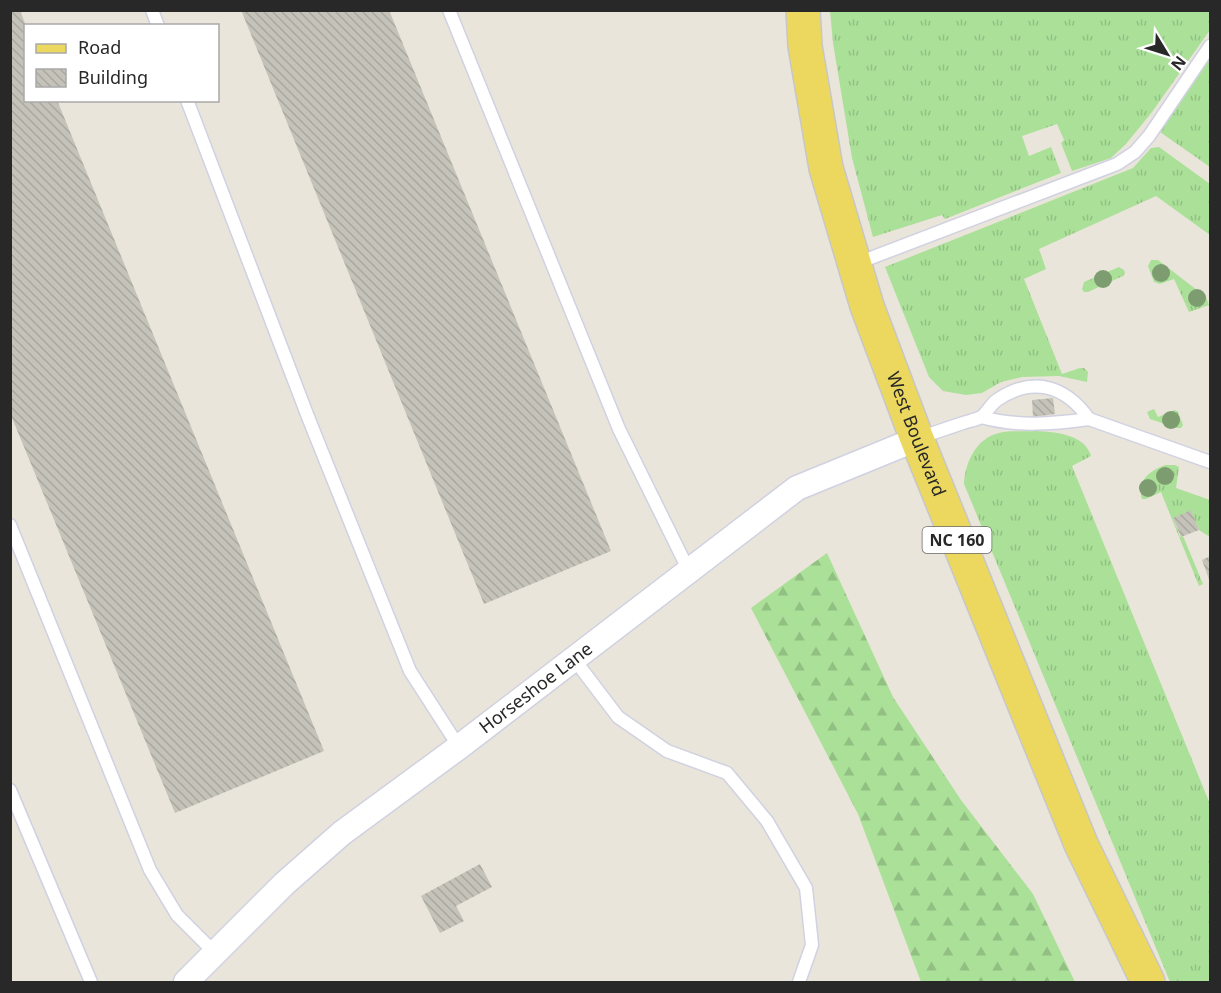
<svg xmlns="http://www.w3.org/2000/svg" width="1221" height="993" font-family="'Noto Sans',sans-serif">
<defs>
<pattern id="grass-tufts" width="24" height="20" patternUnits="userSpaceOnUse" patternTransform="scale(1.5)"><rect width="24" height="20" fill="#aae098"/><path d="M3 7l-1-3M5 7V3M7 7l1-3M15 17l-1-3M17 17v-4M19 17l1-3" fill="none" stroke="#92c083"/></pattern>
<pattern id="forest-firs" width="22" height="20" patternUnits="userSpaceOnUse" patternTransform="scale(1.5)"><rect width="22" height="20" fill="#aae098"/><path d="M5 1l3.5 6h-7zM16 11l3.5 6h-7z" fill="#92c083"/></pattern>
<pattern id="building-back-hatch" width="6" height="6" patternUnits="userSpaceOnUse" patternTransform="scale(1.5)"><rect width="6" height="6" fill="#c5c3b9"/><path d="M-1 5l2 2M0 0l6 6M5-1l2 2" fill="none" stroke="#a9a89f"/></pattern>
</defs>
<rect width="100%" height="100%" fill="#eae5da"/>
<g fill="url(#grass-tufts)">
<path d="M 830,11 L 1210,11 L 1210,30 L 1152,112 L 1126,144 L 1111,158 L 1072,171 L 1061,143 L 1064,140 L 1057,124 L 1022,136 L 1029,156 L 1051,147 L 1061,173 L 945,219 L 942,215 L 873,237 L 852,158 L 833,43 Z"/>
<path d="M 1210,57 L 1210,167 L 1160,132 Z"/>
<path d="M 1159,147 L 1210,184 L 1210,235 L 1156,196 L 1039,249 L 1046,269 L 1024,279 L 1062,374 L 1080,368 L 1084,368 L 1088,372 L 1087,382 L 1059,376 L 1022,377 L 1001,382 L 982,393 L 966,395 L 943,391 L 929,377 L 885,267 L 1133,168 L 1151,148 Z"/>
<path d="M 1151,260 L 1158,260 L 1206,297 L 1209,305 L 1189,312 L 1174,279 L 1160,284 L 1154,282 L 1148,266 Z"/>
<path d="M 1119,267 L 1124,270 L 1125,273 L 1123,276 L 1088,292 L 1084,292 L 1082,289 L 1084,282 Z"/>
<path d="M 1154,409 L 1158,417 L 1175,410 L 1178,412 L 1183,425 L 1181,428 L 1177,428 L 1150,419 L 1147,412 Z"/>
<path d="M 1036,431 C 1055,432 1085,434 1091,456 L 1072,466 L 1210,804 L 1210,982 L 1170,982 L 964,484 C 965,463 976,438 999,433 C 1010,430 1025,432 1036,431 Z"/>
<path d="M 1165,465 L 1175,465 L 1179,467 L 1176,488 L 1210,500 L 1210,537 L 1199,530 L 1191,511 L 1173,518 L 1180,537 L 1183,536 L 1203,584 L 1199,586 L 1161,492 L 1146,499 L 1142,499 C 1136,480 1150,471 1165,465 Z"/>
</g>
<path fill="url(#forest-firs)" d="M 827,553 L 893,697 L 961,800 L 1033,894 L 1075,982 L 921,982 L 858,814 L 751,608 Z"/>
<g fill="url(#building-back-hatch)">
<path d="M 10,10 L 20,10 L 26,26 L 26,100 L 57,100 L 324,751 L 175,813 L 10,413 Z"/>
<path d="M 241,10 L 389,10 L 611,551 L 484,604 Z"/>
<path d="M 1053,398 L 1055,414 L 1033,417 L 1032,400 Z"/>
<path d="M 1191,510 L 1199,530 L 1181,537 L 1173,518 Z"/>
<path d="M 1210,556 L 1210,582 L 1202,560 Z"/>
<path d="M 480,864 L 492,887 L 456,906 L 464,921 L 440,933 L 421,896 Z"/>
</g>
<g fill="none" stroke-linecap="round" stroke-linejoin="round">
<defs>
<g id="service">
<path d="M 152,10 L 158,26"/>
<path d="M 449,10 L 619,429 L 689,571"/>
<path d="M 187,100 L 308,417 L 410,671 L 459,747"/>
<path d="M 855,264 L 1117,164 L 1135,152 L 1149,136 L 1210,46"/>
<path d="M 1089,419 L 1210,462"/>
<path d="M 919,438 C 933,433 948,428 963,423 C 968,421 976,420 981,417 C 987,413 990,405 997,400 C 1032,376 1065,385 1089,419 C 1053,424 1017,427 981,417"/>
<path d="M 10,525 L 150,870 L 177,915 L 215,953"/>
<path d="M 574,659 L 618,717 L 667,751 L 727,773 L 767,821 L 806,888 L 812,945 L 799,982"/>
<path d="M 10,790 L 91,982"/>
</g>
<g id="minor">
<path id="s1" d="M 186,982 L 284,884 L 342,833 L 459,747 L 797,488 L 917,439"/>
</g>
<g id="primary">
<path id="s2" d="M 803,10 L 805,46 L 826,168 L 867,306 L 917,439 L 1081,844 L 1148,982"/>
</g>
</defs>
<use href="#service" stroke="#d0d1e1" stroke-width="15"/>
<use href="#minor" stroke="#d0d1e1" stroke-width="27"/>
<use href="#primary" stroke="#c7c7c7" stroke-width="36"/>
<use href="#service" stroke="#fff" stroke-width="12"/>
<use href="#minor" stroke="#fff" stroke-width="24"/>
<use href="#primary" stroke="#ecd85e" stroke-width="33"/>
</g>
<g fill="#7d9d71">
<circle cx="1161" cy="273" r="9"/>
<circle cx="1103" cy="279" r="9"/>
<circle cx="1197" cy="298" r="9"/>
<circle cx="1171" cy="420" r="9"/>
<circle cx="1165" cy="476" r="9"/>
<circle cx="1148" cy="488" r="9"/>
</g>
<g text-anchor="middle" stroke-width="4.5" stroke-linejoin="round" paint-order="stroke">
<rect fill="#fff" stroke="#686868" stroke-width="1.5" x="922.5" y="527" width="69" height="26" rx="4.5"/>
<g font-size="16" font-weight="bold" fill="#282828">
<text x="957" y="546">NC 160</text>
</g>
<g font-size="18" fill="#282828" stroke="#fff">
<text dy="6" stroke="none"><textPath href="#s2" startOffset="441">West Boulevard</textPath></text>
<text dy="6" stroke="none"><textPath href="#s1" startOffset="458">Horseshoe Lane</textPath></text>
</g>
</g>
<rect width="1221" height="993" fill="none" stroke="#282828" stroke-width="24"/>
<rect x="24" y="24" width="195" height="78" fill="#ffffff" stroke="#a9a9a9" stroke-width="1.5"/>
<rect x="36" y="44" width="30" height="9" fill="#ecd85e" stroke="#a9a9a9" stroke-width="1.5"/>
<text x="78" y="54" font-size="18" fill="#282828">Road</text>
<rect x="36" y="69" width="30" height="18" fill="url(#building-back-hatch)" stroke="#a9a9a9" stroke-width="1.5"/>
<text x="78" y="84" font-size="18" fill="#282828">Building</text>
<g transform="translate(1167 54) rotate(128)" stroke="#ffffff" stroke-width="4.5" paint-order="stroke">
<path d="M0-4.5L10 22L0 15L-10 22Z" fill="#282828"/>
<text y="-9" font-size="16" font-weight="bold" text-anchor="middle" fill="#282828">N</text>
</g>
</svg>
